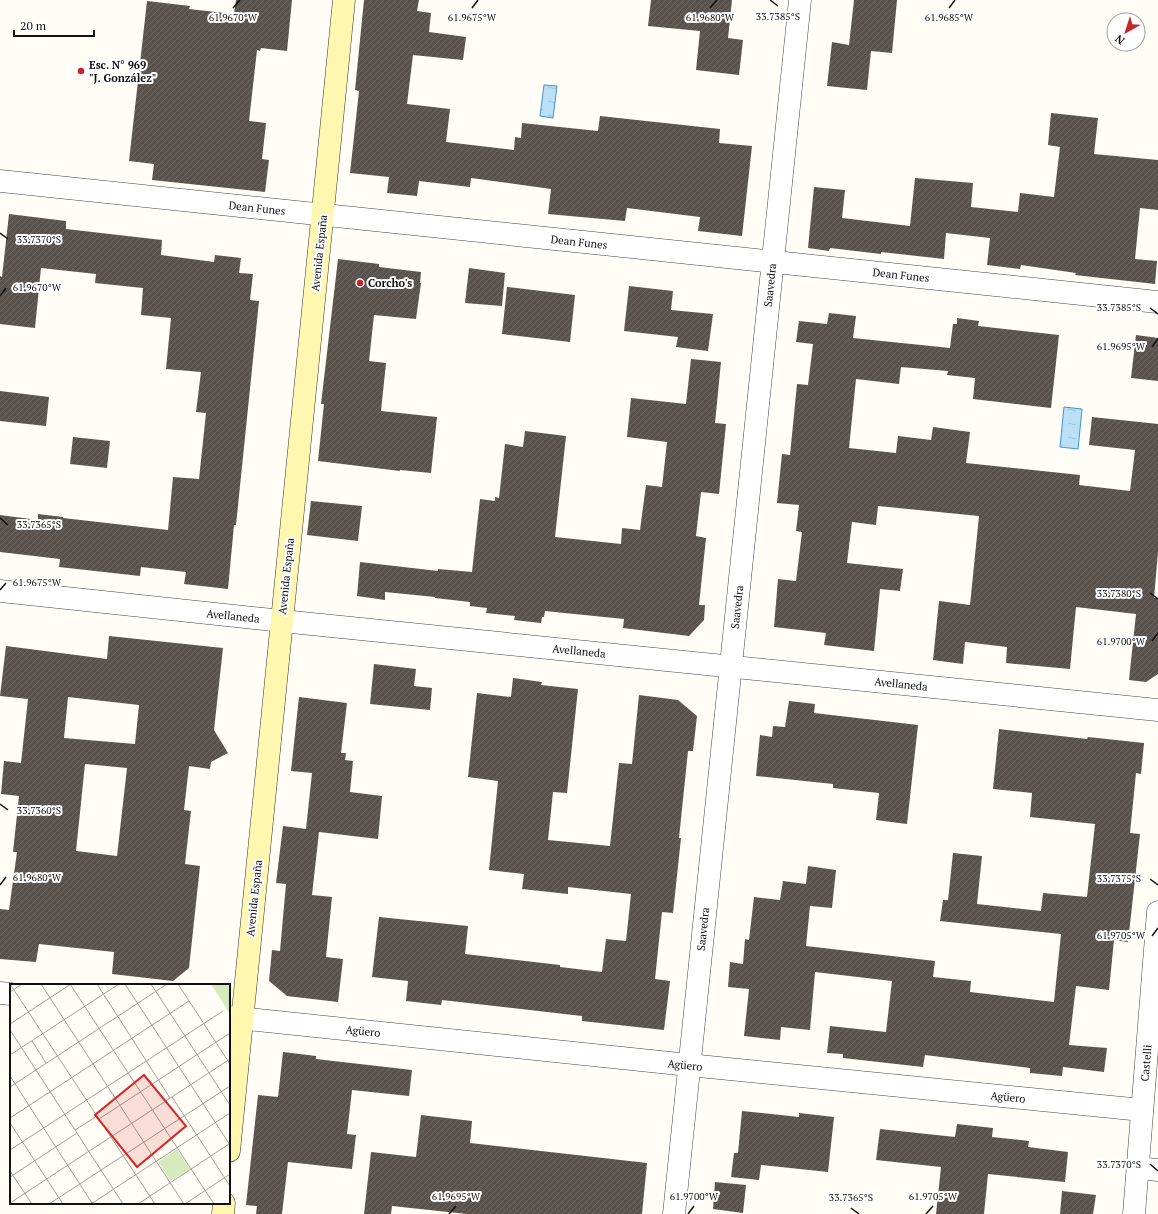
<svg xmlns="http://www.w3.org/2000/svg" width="1158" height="1214" font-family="'PT Serif',serif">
<defs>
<pattern id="water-ripples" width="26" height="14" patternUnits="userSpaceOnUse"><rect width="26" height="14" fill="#b9e0f7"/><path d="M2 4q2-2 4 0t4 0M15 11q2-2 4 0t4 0" fill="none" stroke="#9ebfd3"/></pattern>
<pattern id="building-hatch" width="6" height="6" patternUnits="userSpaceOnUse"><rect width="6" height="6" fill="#5a524d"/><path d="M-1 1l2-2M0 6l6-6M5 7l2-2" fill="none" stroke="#6d6662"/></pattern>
</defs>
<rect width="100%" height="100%" fill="#fffdf5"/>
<g fill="url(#water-ripples)" stroke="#3f96cf">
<path d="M 544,85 L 557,86 L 553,118 L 540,116 Z"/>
<path d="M 1064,407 L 1082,409 L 1078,449 L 1060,447 Z"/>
</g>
<g fill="url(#building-hatch)" fill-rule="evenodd">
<path d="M 236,0 L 292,0 L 287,51 L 261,48 L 260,51 L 257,50 L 249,121 L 266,123 L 262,159 L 269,160 L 265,192 L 152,180 L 154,164 L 129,161 L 147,1 L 190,6 L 189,9 L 234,14 Z"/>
<path d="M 364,0 L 419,0 L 417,11 L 431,13 L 429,32 L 466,37 L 463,60 L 413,55 L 407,104 L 450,109 L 446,142 L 514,150 L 515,137 L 521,138 L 522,123 L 598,131 L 600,116 L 720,129 L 719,143 L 752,146 L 742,236 L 698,231 L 700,217 L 627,208 L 625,221 L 548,214 L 551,189 L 471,178 L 470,187 L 419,181 L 417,196 L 387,193 L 389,177 L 350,173 L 359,91 L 355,90 Z"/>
<path d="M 651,0 L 732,0 L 728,38 L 743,40 L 739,75 L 696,70 L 700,31 L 648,26 Z"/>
<path d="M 854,0 L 897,0 L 892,53 L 871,51 L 867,90 L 827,86 L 832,42 L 849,45 Z"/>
<path d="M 1051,113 L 1098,118 L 1094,154 L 1158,160 L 1158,210 L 1140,208 L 1135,259 L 1157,261 L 1155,284 L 1075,275 L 1076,273 L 1021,265 L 1020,269 L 987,265 L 990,238 L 946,233 L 944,259 L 881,252 L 881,254 L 830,248 L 829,251 L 808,248 L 814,187 L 845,190 L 842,218 L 910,226 L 915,178 L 973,183 L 971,207 L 1018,212 L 1020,193 L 1054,197 L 1060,147 L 1048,145 Z"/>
<path d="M 9,214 L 66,221 L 66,229 L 162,240 L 161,255 L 214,262 L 215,255 L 241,258 L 239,273 L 253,274 L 250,300 L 259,301 L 236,525 L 234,525 L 228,589 L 184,584 L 186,572 L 141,567 L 140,576 L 59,567 L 60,559 L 0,552 L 0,515 L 38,520 L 38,514 L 63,517 L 63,518 L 168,530 L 173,477 L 199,479 L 206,413 L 196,412 L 201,372 L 166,369 L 171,318 L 141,315 L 143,288 L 95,283 L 96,274 L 41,268 L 35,328 L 0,324 L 0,276 L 2,277 Z"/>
<path d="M 338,259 L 379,264 L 379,267 L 421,272 L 420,283 L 421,283 L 416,319 L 374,315 L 369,361 L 386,363 L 381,411 L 437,417 L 431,473 L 400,470 L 400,471 L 318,461 L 324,404 L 321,404 Z"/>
<path d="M 469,268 L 505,273 L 502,306 L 465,303 Z"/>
<path d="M 629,286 L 673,291 L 671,310 L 713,314 L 708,351 L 676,347 L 678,337 L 624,331 Z"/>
<path d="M 507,287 L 575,295 L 570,342 L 502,334 Z"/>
<path d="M 829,313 L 856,316 L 853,338 L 950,348 L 953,324 L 957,324 L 957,318 L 979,321 L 978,326 L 1059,335 L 1051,408 L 973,399 L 975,378 L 947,375 L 948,371 L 901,367 L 899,384 L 856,379 L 849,448 L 896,453 L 898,436 L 931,440 L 933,427 L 970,432 L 966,463 L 1080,475 L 1079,485 L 1130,491 L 1135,450 L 1089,445 L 1092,417 L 1158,424 L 1158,552 L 1154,598 L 1158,598 L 1158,674 L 1146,682 L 1129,680 L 1136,614 L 1076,607 L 1070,669 L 1006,663 L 1007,647 L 965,642 L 963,664 L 933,660 L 939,601 L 970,605 L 979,516 L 878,506 L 876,525 L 852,522 L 847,563 L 903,569 L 900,591 L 880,589 L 874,651 L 824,645 L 826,633 L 774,627 L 778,579 L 796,581 L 802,532 L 796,531 L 799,505 L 777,503 L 782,454 L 790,455 L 797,384 L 808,385 L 813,344 L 796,342 L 799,321 L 827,324 Z"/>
<path d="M 1136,335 L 1158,338 L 1158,381 L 1131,378 Z"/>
<path d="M 691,359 L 721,362 L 715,423 L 726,424 L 719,494 L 701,492 L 696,536 L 706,538 L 699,605 L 705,605 L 704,620 L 689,636 L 623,628 L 624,619 L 545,611 L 544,617 L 542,617 L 541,623 L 514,620 L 515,616 L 486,613 L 487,608 L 470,606 L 470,602 L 435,598 L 435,597 L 385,592 L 385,600 L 357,596 L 360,562 L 438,571 L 438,569 L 472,572 L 480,499 L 495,501 L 495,497 L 499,498 L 505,444 L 523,447 L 525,431 L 566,436 L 555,537 L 621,544 L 622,528 L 640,530 L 646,485 L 662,487 L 667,442 L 627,437 L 631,398 L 686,404 Z"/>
<path d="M 0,391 L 49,397 L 46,426 L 0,421 Z"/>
<path d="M 73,437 L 110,441 L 107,468 L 70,464 Z"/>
<path d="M 311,501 L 362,506 L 358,541 L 307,535 Z"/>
<path d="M 109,636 L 223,648 L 214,730 L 228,753 L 211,762 L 210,769 L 189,766 L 184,810 L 191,811 L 185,864 L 200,866 L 189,968 L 173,981 L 112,974 L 114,952 L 39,944 L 36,962 L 0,959 L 0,909 L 9,910 L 17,852 L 13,852 L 19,796 L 1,794 L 4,761 L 21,763 L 28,699 L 0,696 L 6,646 L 107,659 ZM 68,697 L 139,705 L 135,744 L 64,738 ZM 85,764 L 127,768 L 117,856 L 76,851 Z"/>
<path d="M 374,664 L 416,669 L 414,686 L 432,688 L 430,710 L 370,704 Z"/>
<path d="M 513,678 L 542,682 L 541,685 L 578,689 L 567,793 L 553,792 L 548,840 L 610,846 L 619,763 L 632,764 L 639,695 L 678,700 L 697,716 L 693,751 L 688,751 L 679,838 L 681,838 L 673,913 L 662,912 L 655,979 L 670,981 L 664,1030 L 582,1021 L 582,1016 L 442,1000 L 441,1005 L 406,1001 L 408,981 L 372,977 L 379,917 L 468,926 L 465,954 L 560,965 L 560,967 L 602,972 L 606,939 L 626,941 L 631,894 L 568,887 L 568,894 L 522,889 L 524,874 L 489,870 L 498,781 L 468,777 L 477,693 L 511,697 Z"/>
<path d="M 299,697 L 347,703 L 341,753 L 346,753 L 345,760 L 353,761 L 350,792 L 382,796 L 378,839 L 319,832 L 312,895 L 332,897 L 326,957 L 343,959 L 338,1002 L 287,996 L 269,981 L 272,950 L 280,951 L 286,884 L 276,883 L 283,826 L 306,829 L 312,773 L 291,771 Z"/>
<path d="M 789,701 L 815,704 L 814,713 L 918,725 L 907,824 L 876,820 L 879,793 L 833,788 L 833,784 L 756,776 L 760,735 L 772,737 L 773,726 L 785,727 Z"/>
<path d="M 999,729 L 1087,739 L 1088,737 L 1144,743 L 1141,774 L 1136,773 L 1130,833 L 1140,834 L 1128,942 L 1114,940 L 1109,990 L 1076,986 L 1069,1045 L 1107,1048 L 1104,1072 L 1063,1067 L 1062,1076 L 1030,1073 L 1030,1068 L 925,1055 L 923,1067 L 843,1058 L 843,1054 L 827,1053 L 830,1026 L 886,1032 L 892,981 L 815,972 L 810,1030 L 781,1027 L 780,1040 L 744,1036 L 749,989 L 728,987 L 730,962 L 743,964 L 745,939 L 749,940 L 754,897 L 780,900 L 783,881 L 806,884 L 808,866 L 836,870 L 832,908 L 810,906 L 806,946 L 935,961 L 933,977 L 971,981 L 970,992 L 1054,1002 L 1061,934 L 940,921 L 943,900 L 948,900 L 953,853 L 982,856 L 977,904 L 1041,911 L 1043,893 L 1087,897 L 1095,824 L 1030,817 L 1032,793 L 993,789 Z"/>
<path d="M 283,1052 L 316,1056 L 316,1059 L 412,1070 L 409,1096 L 352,1090 L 347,1134 L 356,1135 L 352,1169 L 288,1162 L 282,1214 L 256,1214 L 257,1206 L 246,1205 L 258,1095 L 278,1097 Z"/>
<path d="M 742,1111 L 799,1117 L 799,1113 L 834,1117 L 828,1172 L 761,1165 L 759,1180 L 731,1177 L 734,1153 L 738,1153 Z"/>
<path d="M 421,1115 L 472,1121 L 470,1143 L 647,1163 L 642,1214 L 467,1214 L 392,1206 L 391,1214 L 364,1214 L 371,1152 L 416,1157 Z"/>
<path d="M 957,1124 L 993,1128 L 992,1137 L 1029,1141 L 1028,1147 L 1068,1152 L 1065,1182 L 988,1174 L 984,1214 L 936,1214 L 941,1167 L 876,1160 L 880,1129 L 955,1137 Z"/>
<path d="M 715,1182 L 746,1185 L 743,1213 L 713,1209 Z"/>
<path d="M 1062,1191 L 1096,1195 L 1093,1214 L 1060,1214 Z"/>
</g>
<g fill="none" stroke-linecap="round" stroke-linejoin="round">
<defs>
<g id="street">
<path d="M 0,181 L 1158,302"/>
<path d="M 0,591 L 282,621 L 1158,710"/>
<path d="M 0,993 L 11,994"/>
<path d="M 229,1017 L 689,1065 L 1142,1110"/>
<path d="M 1138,1168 L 1158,1170"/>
<path d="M 674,1214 L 800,0"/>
<path d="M 1134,1214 L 1158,912"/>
</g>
<g id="secondary">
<path d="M 229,1151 L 344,0"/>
<path d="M 223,1214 L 224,1203"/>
</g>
</defs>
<use href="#street" stroke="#444" stroke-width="23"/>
<use href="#secondary" stroke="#333" stroke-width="23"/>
<use href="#street" stroke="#fff" stroke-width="22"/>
<use href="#secondary" stroke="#fff6b0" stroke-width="22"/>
</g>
<path fill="none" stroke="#111" stroke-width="1.5" d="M 770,0 L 778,6M 233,8 L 240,0M 472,8 L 478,0M 710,8 L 717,0M 949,8 L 955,0M 0,233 L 8,239M 0,296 L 6,288M 1150,308 L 1158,314M 1152,347 L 1158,339M 0,518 L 8,525M 0,590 L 6,583M 1150,593 L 1158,599M 1152,641 L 1158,633M 0,804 L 8,810M 1150,879 L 1158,885M 0,885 L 6,877M 1152,936 L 1158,928M 1150,1164 L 1158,1171M 851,1208 L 859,1214M 449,1214 L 456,1206M 688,1214 L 694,1206M 926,1214 L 933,1206"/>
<g fill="#c4262e" stroke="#fff" stroke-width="1.5">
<circle cx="81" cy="71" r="4"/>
<circle cx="360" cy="283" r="4"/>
</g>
<g text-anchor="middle" stroke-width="4" stroke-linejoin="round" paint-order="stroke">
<g font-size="11" font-weight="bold" fill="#111" stroke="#fff" text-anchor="start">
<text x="89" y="69">Esc. N° 969<tspan x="89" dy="13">"J. González"</tspan></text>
<text x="368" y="287">Corcho's</text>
</g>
<g font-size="11" fill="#111" stroke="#fff">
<text transform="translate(257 208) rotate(6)" y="4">Dean Funes</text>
<text transform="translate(579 242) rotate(6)" y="4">Dean Funes</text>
<text transform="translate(319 253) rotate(-84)" y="4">Avenida España</text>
<text transform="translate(901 275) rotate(6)" y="4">Dean Funes</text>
<text transform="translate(770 285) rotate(-84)" y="4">Saavedra</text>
<text transform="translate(286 576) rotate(-84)" y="4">Avenida España</text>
<text transform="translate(737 607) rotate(-84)" y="4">Saavedra</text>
<text transform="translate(233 616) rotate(6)" y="4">Avellaneda</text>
<text transform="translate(579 651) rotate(6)" y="4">Avellaneda</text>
<text transform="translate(901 684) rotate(6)" y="4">Avellaneda</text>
<text transform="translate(254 898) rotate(-84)" y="4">Avenida España</text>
<text transform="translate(703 929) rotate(-84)" y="4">Saavedra</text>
<text transform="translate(363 1031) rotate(6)" y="4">Agüero</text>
<text transform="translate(1146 1063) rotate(-85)" y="4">Castelli</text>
<text transform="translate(685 1065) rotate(6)" y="4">Agüero</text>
<text transform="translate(1008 1097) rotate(6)" y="4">Agüero</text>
</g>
</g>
<g transform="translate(10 984)">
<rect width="220" height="220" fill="#fffdf5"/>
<path d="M 201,0 L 220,0 L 220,30 Z" fill="#d5ebbd"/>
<path d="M 167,165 L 180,185 L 161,197 L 148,178 Z" fill="#d5ebbd"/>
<path fill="none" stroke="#a09f9a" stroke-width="1" d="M 0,0 L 145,220M 31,0 L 174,220M 60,0 L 204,220M 87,0 L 160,114M 115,0 L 220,161M 141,0 L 220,121M 168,0 L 220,80M 0,8 L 12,0M 0,40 L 61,0M 0,46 L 113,220M 22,57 L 36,79M 0,71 L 109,0M 0,92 L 82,219M 0,103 L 157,0M 162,113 L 220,202M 0,134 L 179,17M 89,135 L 220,49M 0,139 L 53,220M 65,146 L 87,132M 0,166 L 213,27M 0,187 L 22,220M 0,193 L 67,149M 0,219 L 220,75M 39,220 L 220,102M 81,220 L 220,129M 128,220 L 219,160M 175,220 L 220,190"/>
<path fill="#d62828" fill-opacity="0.15" stroke="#d62828" stroke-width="2" d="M 134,91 L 176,142 L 127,183 L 85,131 Z"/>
<rect width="220" height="220" fill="none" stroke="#111" stroke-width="2"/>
</g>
<g font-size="10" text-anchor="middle" fill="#111" stroke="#fff" stroke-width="4" stroke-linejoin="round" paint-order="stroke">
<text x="778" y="20">33.7385°S</text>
<text x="233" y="21">61.9670°W</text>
<text x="472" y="21">61.9675°W</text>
<text x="710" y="21">61.9680°W</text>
<text x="949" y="21">61.9685°W</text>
<text x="39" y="243">33.7370°S</text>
<text x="37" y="291">61.9670°W</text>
<text x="1119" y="311">33.7385°S</text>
<text x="1121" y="350">61.9695°W</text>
<text x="39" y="528">33.7365°S</text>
<text x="37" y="586">61.9675°W</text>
<text x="1119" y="597">33.7380°S</text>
<text x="1121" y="645">61.9700°W</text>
<text x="39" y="814">33.7360°S</text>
<text x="37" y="881">61.9680°W</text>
<text x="1119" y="882">33.7375°S</text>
<text x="1121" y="939">61.9705°W</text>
<text x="1119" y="1168">33.7370°S</text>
<text x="456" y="1200">61.9695°W</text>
<text x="694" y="1200">61.9700°W</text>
<text x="933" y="1200">61.9705°W</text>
<text x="851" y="1201">33.7365°S</text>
</g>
<g transform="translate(1126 32) rotate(219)"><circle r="19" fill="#ffffff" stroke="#a0a0a0"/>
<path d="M0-3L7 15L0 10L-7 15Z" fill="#c4262e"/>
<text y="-6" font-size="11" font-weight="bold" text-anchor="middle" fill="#111111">N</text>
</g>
<path d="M14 30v6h80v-6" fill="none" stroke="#111111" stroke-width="2"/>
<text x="20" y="30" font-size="12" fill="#111111" stroke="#ffffff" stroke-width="3" paint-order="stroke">20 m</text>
</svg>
